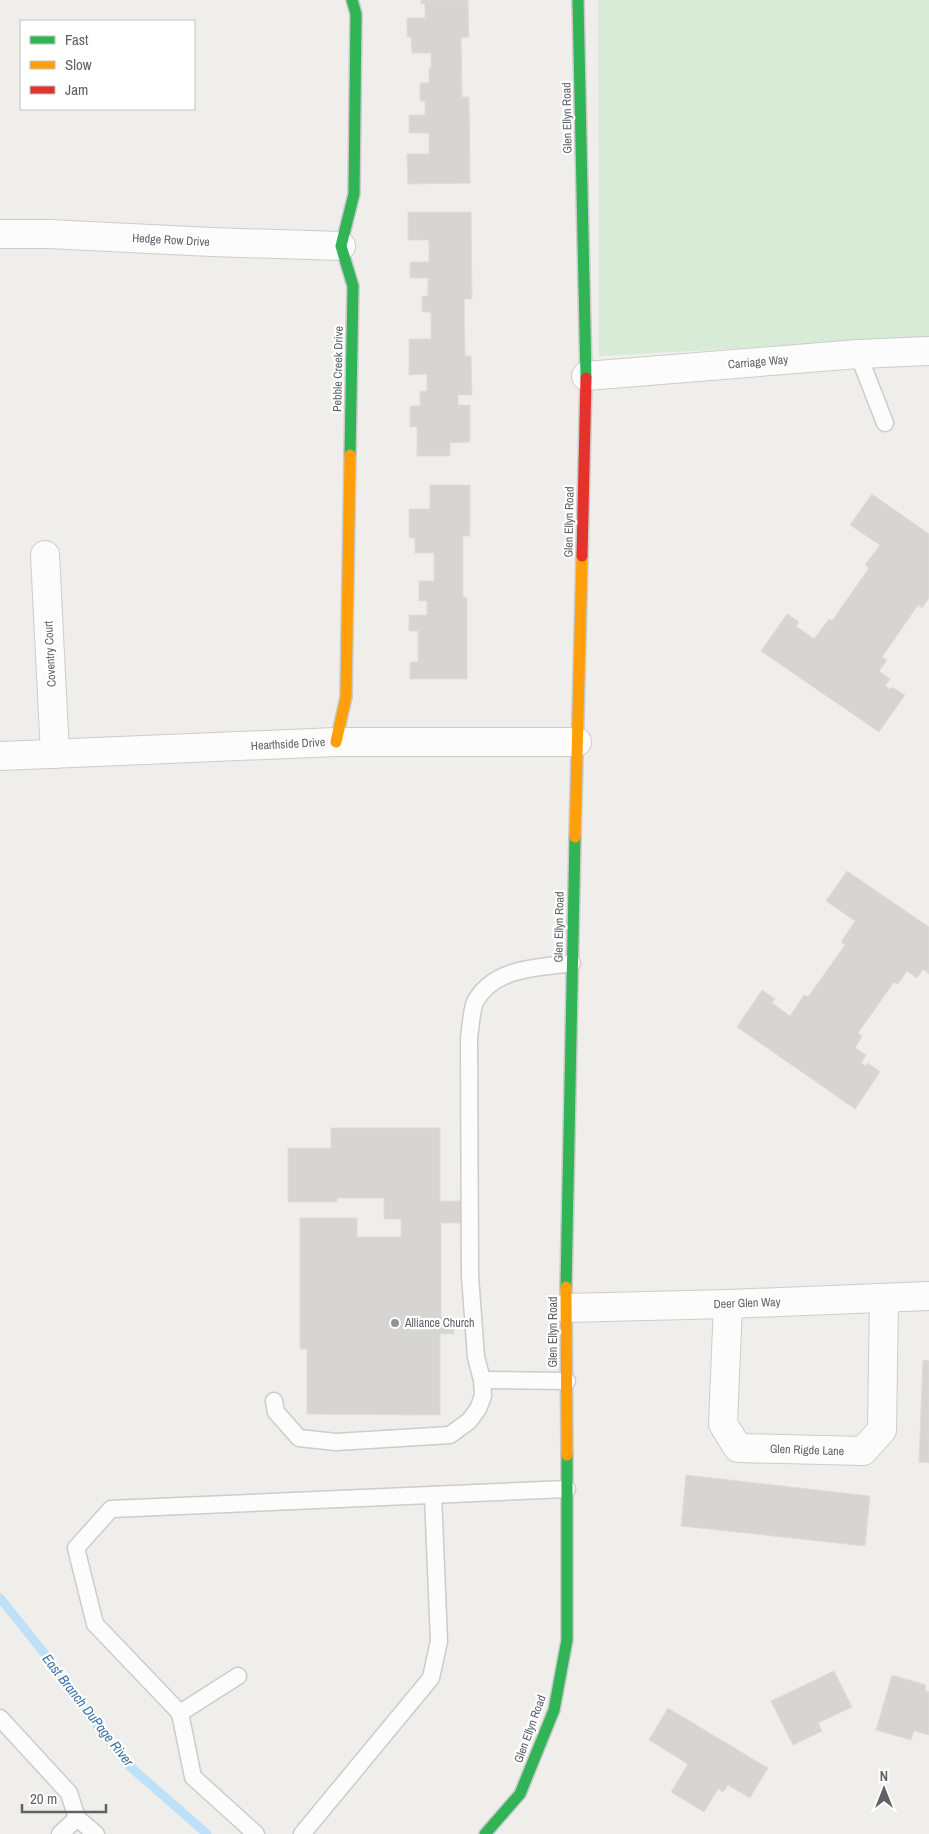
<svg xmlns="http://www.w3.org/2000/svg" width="929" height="1834" font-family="'Archivo Narrow',sans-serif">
<rect width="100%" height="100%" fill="#efeeea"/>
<path fill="#d8ebd6" d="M 598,0 L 929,0 L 929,338 L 599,356 Z"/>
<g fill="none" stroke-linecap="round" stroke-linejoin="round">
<path stroke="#bfe0f9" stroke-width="9" d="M 0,1598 L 45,1654 L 95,1723 L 126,1763 L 207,1834"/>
</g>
<g fill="#d6d5d3" stroke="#deddd9">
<path d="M 421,0 L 468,0 L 469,37 L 461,38 L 462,97 L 469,97 L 470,183 L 408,184 L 407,154 L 429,154 L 429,133 L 409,133 L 409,115 L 425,115 L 425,101 L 420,101 L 420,83 L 429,83 L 429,68 L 431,68 L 431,53 L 412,53 L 411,37 L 407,37 L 407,18 L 425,18 L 425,4 L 421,4 Z"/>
<path d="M 408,212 L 471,212 L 472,299 L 464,299 L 465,356 L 471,356 L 472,395 L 458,395 L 458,405 L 470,405 L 470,442 L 450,443 L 450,456 L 417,456 L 417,427 L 410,427 L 410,406 L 420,406 L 420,391 L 427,391 L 427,374 L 409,375 L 409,339 L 431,339 L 431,312 L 422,312 L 422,296 L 428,296 L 428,278 L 410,278 L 410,262 L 429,262 L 429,240 L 408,240 Z"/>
<path d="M 430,485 L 470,485 L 470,536 L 463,536 L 463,597 L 467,597 L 467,679 L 410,679 L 410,662 L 418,662 L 418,631 L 409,631 L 409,615 L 427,615 L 427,601 L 419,601 L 419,581 L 434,581 L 434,553 L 415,553 L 415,538 L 409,538 L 409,509 L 430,509 Z"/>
<path d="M 872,494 L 929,534 L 929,598 L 922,608 L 918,605 L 882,657 L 887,660 L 879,671 L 890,679 L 885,686 L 890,689 L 892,687 L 905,695 L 879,732 L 761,651 L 787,614 L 799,622 L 796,626 L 814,639 L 829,619 L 832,621 L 869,568 L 865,565 L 880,545 L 850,525 Z"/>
<path d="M 847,871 L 929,927 L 929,974 L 923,969 L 917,978 L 907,971 L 898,984 L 894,982 L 858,1033 L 862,1036 L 855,1048 L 866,1055 L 861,1063 L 866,1066 L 868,1063 L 880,1072 L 855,1109 L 737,1027 L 762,990 L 775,999 L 772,1003 L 790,1016 L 804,995 L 808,997 L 845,945 L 841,942 L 855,921 L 826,901 Z"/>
<path d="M 331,1128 L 440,1128 L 440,1201 L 462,1201 L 462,1223 L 441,1223 L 441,1318 L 454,1318 L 454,1334 L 440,1334 L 440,1415 L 307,1414 L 307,1349 L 300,1349 L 300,1218 L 357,1218 L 357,1237 L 401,1237 L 401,1219 L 384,1219 L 384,1198 L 337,1198 L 337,1202 L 288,1202 L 288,1148 L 331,1148 Z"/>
<path d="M 923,1360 L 929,1361 L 929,1463 L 919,1462 Z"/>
<path d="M 686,1475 L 870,1496 L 865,1546 L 681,1526 Z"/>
<path d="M 834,1671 L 852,1707 L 818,1723 L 822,1731 L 793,1745 L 771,1701 Z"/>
<path d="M 892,1675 L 926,1685 L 925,1691 L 929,1692 L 929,1735 L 914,1731 L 911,1740 L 876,1730 Z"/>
<path d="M 668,1708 L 768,1768 L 750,1798 L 728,1785 L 723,1792 L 718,1789 L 704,1812 L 671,1792 L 688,1764 L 649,1740 Z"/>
</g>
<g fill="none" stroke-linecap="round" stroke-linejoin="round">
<defs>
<g id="lane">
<path d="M 858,354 L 885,423"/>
<path d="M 482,1380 L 567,1381"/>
<path d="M 274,1401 L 276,1412 L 299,1438 L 336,1442 L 450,1435 L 469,1421 L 478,1409 L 483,1396 L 482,1380 L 476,1357 L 470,1276 L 469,1037 C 471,1027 471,1012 475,1002 C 494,967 538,968 572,963"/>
<path d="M 238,1676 L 180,1713 L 95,1624 L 76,1548 L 111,1509 L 567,1489"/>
<path d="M 180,1713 L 193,1777 L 256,1834"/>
<path d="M 0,1718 L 69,1793 L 77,1818"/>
<path d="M 60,1834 L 77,1818 L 96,1834"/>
<path d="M 302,1834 L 431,1678 L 439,1641 L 433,1495"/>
</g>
<g id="street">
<path d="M 0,234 L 49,234 L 211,242 L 341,246"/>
<path d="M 586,376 L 858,354 L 929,351"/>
<path d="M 45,555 L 55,754"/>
<path d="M 0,756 L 336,742 L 577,742"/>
<path d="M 728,1304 L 723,1424 L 738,1448 L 863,1451 L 882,1430 L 884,1298"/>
<path d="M 566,1308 L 728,1304 L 929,1296"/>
</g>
<g id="fast">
<path d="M 578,0 L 586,378"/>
<path d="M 350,455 L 353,286 L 341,246 L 354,194 L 356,14 L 352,0"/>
<path d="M 566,1287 L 575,837"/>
<path d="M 485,1834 L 520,1794 L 554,1710 L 567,1640 L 567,1455"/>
</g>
<g id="slow">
<path d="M 336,742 L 346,697 L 350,455"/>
<path d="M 575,837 L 582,556"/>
<path d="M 566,1287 L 567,1455"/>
</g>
<path id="jam" d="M 582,556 L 586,378"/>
</defs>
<use href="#lane" stroke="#cbcccc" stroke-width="19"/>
<use href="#street" stroke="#cbcccc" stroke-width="30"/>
<use href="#fast" stroke="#cacacb" stroke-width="14"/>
<use href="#slow" stroke="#cacacb" stroke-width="14"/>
<use href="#jam" stroke="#cacacb" stroke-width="14"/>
<use href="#lane" stroke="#fdfcfc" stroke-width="16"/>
<use href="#street" stroke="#fdfcfc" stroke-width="28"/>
<use href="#fast" stroke="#30b455" stroke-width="11"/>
<use href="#slow" stroke="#ff9f0a" stroke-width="11"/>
<use href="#jam" stroke="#e5322d" stroke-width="11"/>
</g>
<circle fill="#919496" stroke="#fff" stroke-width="2" cx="395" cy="1323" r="5"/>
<g text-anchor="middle" stroke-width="4.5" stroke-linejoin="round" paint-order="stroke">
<g font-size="12" fill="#5f6368" stroke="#fff">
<text transform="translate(567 118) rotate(-91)" y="4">Glen Ellyn Road</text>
<text transform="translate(171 240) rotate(3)" y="4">Hedge Row Drive</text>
<text transform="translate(758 362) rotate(-5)" y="4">Carriage Way</text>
<text transform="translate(338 369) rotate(-89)" y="4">Pebble Creek Drive</text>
<text transform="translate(569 522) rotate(-89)" y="4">Glen Ellyn Road</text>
<text transform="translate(50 654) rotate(-93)" y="4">Coventry Court</text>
<text transform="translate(288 744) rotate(-3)" y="4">Hearthside Drive</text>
<text transform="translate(559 927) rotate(-89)" y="4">Glen Ellyn Road</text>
<text transform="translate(747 1303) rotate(-2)" y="4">Deer Glen Way</text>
<text transform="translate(553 1332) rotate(-90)" y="4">Glen Ellyn Road</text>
<text transform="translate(807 1450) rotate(2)" y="4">Glen Rigde Lane</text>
<text transform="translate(530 1729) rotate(-70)" y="4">Glen Ellyn Road</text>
</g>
<g font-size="12" fill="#5f6368" stroke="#fff" text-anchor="start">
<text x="405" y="1327">Alliance Church</text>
</g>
<g font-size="14" font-style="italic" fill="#4174aa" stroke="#fff">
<text transform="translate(88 1710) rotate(52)" y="5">East Branch DuPage River</text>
</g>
</g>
<rect x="20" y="20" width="175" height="90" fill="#ffffff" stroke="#bfc1c3"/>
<rect x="30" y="36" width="25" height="8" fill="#30b455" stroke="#bfc1c3"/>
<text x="65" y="45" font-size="15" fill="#5f6368">Fast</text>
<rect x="30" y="61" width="25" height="8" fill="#ff9f0a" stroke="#bfc1c3"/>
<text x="65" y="70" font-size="15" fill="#5f6368">Slow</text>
<rect x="30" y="86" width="25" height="8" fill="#e5322d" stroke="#bfc1c3"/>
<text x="65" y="95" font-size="15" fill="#5f6368">Jam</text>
<g transform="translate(884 1789)" stroke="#ffffff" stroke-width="4" paint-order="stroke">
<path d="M0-4L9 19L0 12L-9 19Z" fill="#5f6368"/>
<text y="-8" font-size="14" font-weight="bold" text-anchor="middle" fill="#5f6368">N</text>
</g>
<path d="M22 1804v8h84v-8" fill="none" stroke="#5f6368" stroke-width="2.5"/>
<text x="30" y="1804" font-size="15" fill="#5f6368" stroke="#ffffff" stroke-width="4" paint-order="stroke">20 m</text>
</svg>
